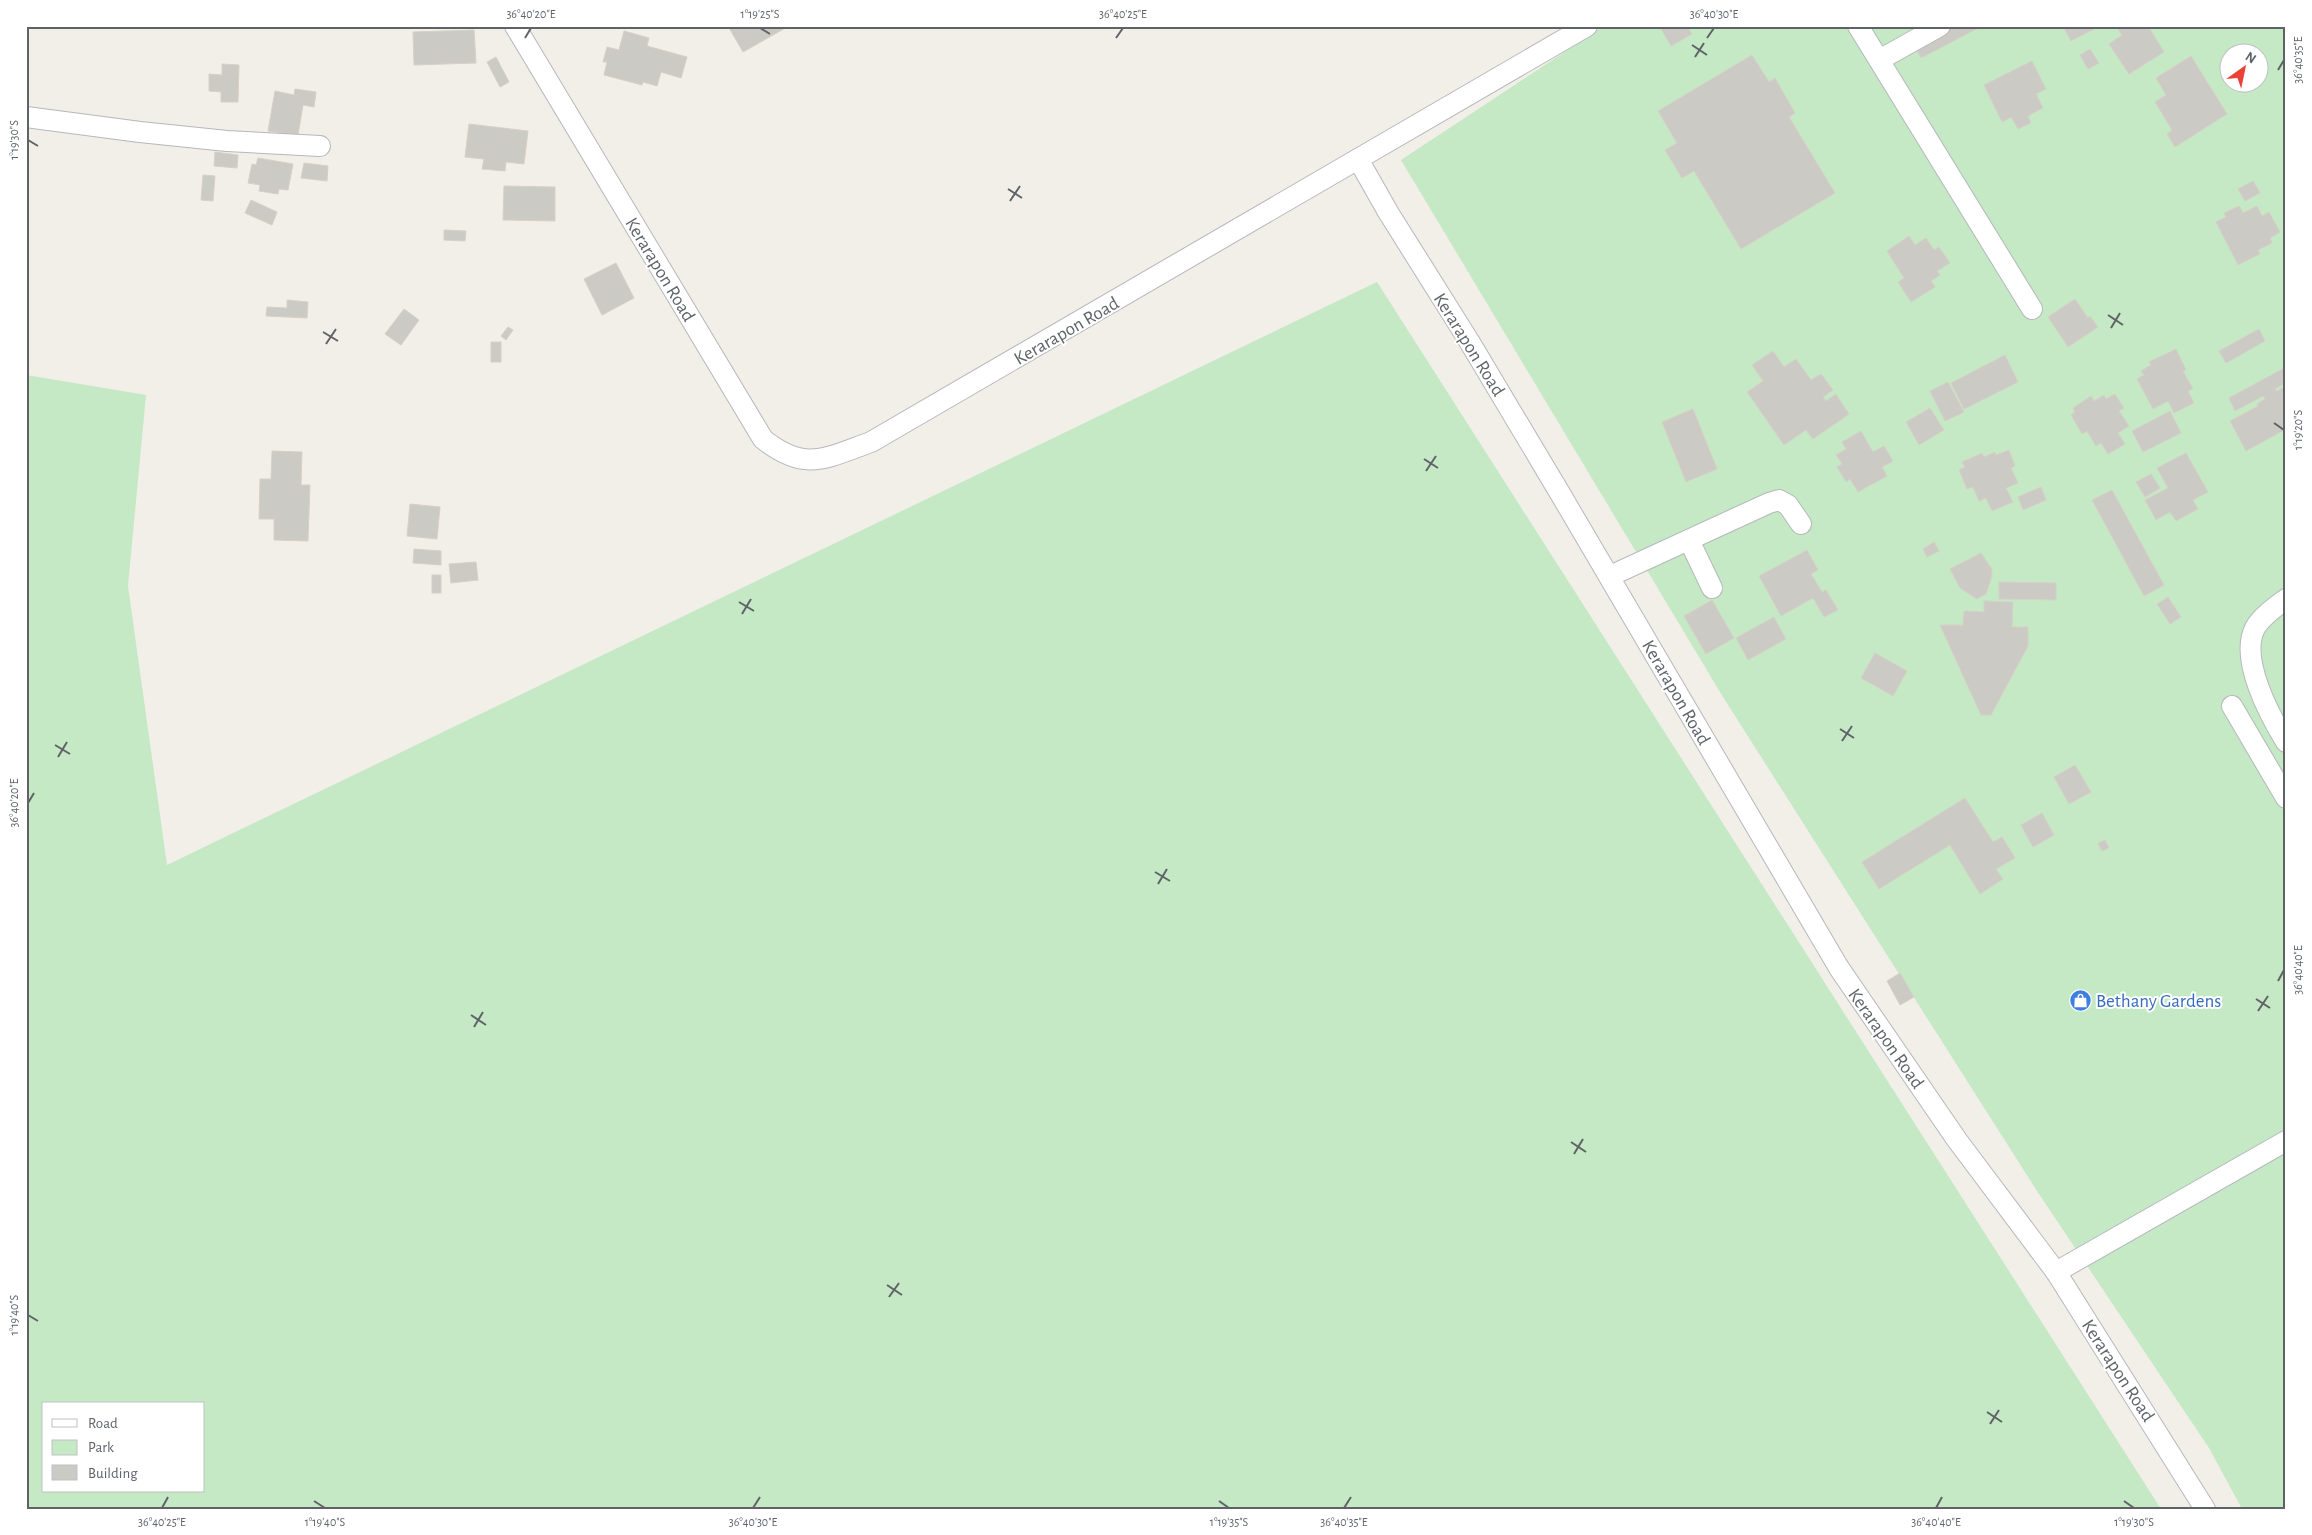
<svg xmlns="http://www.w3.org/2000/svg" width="2312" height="1535" font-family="'Alegreya Sans',sans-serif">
<rect width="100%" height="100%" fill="#f1efe8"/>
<g fill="#c5e8c5" fill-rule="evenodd">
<path d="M 1604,26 L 2286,26 L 2286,1509 L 2242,1509 L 2209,1448 L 2037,1191 L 1723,697 L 1401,160 ZM 2230,52 L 2260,52 L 2260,82 L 2230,82 Z"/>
<path d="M 1377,282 L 2161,1509 L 26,1509 L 26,375 L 146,395 L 128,586 L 167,865 ZM 44,1404 L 204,1404 L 204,1491 L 44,1491 Z"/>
</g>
<g fill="#cccac5" stroke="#d6d1c6">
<path d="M 728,26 L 789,26 L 743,52 Z"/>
<path d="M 1661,26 L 1687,26 L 1692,34 L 1671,46 L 1660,27 Z"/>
<path d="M 1942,26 L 1982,26 L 1921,58 L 1913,42 Z"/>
<path d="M 2063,26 L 2100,26 L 2071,41 Z"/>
<path d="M 2116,26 L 2148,26 L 2164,52 L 2129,74 L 2109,44 L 2122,35 Z"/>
<path d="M 474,30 L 476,63 L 414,65 L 413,32 Z"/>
<path d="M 624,31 L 649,38 L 647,46 L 687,57 L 681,78 L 661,72 L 657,86 L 643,82 L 642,85 L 604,75 L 607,62 L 603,62 L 607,47 L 619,50 Z"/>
<path d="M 2090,49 L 2099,63 L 2088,69 L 2080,55 Z"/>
<path d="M 1752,55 L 1769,82 L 1775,78 L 1795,113 L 1789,117 L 1835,193 L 1741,249 L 1694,171 L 1682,178 L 1665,150 L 1677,143 L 1658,111 Z"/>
<path d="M 2191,56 L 2227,114 L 2175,147 L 2167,134 L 2172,130 L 2155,102 L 2166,95 L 2156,78 Z"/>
<path d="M 496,57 L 509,82 L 500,87 L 487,62 Z"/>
<path d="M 2032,61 L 2046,89 L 2036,94 L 2043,108 L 2028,116 L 2031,123 L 2018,129 L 2011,117 L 2002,122 L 1984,85 Z"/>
<path d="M 222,64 L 239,65 L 238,102 L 221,102 L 221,92 L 209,91 L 209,74 L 222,75 Z"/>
<path d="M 295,89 L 316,92 L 314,107 L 303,105 L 298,135 L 268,131 L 275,91 L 294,95 Z"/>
<path d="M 469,124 L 528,131 L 524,164 L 506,162 L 505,171 L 482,169 L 484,159 L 465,157 Z"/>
<path d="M 215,152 L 238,155 L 237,168 L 214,166 Z"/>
<path d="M 258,158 L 293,164 L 288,190 L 279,189 L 278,194 L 259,191 L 260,185 L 248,183 L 252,164 L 256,165 Z"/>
<path d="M 304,163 L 328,166 L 327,181 L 301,178 Z"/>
<path d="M 203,175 L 215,176 L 213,201 L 201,200 Z"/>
<path d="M 2253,181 L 2260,193 L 2245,201 L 2238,189 Z"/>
<path d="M 504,186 L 555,187 L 555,221 L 503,220 Z"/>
<path d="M 251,200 L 277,212 L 272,225 L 245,213 Z"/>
<path d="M 2239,206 L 2243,213 L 2257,206 L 2262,216 L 2269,212 L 2280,232 L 2270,238 L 2272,243 L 2258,250 L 2260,254 L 2238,265 L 2216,222 L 2226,217 L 2224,213 Z"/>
<path d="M 444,230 L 466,231 L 465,241 L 444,240 Z"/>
<path d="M 1909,236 L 1915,245 L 1926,238 L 1934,250 L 1939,247 L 1950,263 L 1937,271 L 1940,275 L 1931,281 L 1935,287 L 1911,302 L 1898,282 L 1904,278 L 1887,251 Z"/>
<path d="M 616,263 L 634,298 L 602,315 L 584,279 Z"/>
<path d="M 2075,299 L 2088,318 L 2090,316 L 2098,327 L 2068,347 L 2048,317 Z"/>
<path d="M 287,300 L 308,302 L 307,318 L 266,316 L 267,307 L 287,308 Z"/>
<path d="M 404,309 L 419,320 L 401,345 L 385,334 Z"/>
<path d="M 508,327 L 513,330 L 506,340 L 501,336 Z"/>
<path d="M 2259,329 L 2265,341 L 2226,363 L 2219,351 Z"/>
<rect x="491" y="342" width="10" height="20"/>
<path d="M 2176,349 L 2186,370 L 2183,371 L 2193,389 L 2188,391 L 2194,403 L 2174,413 L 2168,401 L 2153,409 L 2137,379 L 2144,375 L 2141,371 L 2151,365 L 2149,362 Z"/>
<path d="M 1773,351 L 1784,367 L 1796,359 L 1811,380 L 1821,374 L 1833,390 L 1823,397 L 1826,401 L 1836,394 L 1849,414 L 1813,439 L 1806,430 L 1784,445 L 1747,392 L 1763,381 L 1752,365 Z"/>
<path d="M 2005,355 L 2018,382 L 1964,409 L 1951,383 Z"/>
<path d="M 2286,367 L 2286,383 L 2275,389 L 2277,391 L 2286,386 L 2286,429 L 2246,451 L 2230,421 L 2258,406 L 2257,404 L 2265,399 L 2263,396 L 2235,411 L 2229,398 Z"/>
<path d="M 1948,382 L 1964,412 L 1945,421 L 1930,391 Z"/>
<path d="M 2115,394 L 2124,408 L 2119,411 L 2129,426 L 2118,433 L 2125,444 L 2108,454 L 2101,443 L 2096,446 L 2087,431 L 2082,434 L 2071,415 L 2075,412 L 2073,408 L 2091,396 L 2094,401 L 2104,395 L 2106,399 Z"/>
<path d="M 1930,408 L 1944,430 L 1919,445 L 1906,422 Z"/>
<path d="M 1693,409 L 1717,469 L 1686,482 L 1662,422 Z"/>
<path d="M 2170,411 L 2181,433 L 2143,452 L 2132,431 Z"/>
<path d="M 1861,431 L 1873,452 L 1884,446 L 1893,461 L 1882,467 L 1887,476 L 1858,492 L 1850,479 L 1846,482 L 1837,467 L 1842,464 L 1836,455 L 1846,449 L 1842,442 Z"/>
<path d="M 2009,450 L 2015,466 L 2011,468 L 2018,483 L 2006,488 L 2013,502 L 1992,511 L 1986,498 L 1979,501 L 1973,487 L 1967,489 L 1959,470 L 1965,467 L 1962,462 L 1982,453 L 1984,457 L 1995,452 L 1996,455 Z"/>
<path d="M 272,451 L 302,452 L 301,485 L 310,485 L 308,541 L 274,540 L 274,519 L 259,519 L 260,479 L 271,479 Z"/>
<path d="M 2186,453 L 2208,492 L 2193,500 L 2198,509 L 2176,521 L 2170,512 L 2156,520 L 2145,500 L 2168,488 L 2157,468 Z"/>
<path d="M 2151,474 L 2160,488 L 2145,497 L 2136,482 Z"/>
<path d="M 2041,487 L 2046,500 L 2023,510 L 2018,497 Z"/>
<path d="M 2112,490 L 2164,585 L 2144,596 L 2092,500 Z"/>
<path d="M 410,504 L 440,507 L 437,539 L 407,536 Z"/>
<path d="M 1934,542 L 1939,551 L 1927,557 L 1923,549 Z"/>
<path d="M 414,549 L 441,551 L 441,565 L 413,563 Z"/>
<path d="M 1807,550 L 1818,570 L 1811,574 L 1822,592 L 1826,590 L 1838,610 L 1824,617 L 1813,598 L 1781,616 L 1759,576 Z"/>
<path d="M 1981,553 L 1992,569 L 1991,579 L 1986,594 L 1977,599 L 1960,588 L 1950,569 Z"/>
<path d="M 476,562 L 478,580 L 451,583 L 449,564 Z"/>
<rect x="432" y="575" width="9" height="18"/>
<path d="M 1999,582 L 2056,583 L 2056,600 L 1999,599 Z"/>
<path d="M 2168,597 L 2181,617 L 2170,624 L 2157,604 Z"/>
<path d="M 1712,600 L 1734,638 L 1706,654 L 1684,616 Z"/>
<path d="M 1984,601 L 2013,602 L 2012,627 L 2028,627 L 2028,646 L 1991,715 L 1981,715 L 1940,625 L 1963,625 L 1964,611 L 1984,612 Z"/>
<path d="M 1774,617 L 1786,639 L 1748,660 L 1736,638 Z"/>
<path d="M 1875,653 L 1907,671 L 1893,696 L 1861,678 Z"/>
<path d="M 2075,765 L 2091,792 L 2069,804 L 2054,777 Z"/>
<path d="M 1965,798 L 1993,842 L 2002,837 L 2015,858 L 1996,869 L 2003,879 L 1980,894 L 1950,845 L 1879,889 L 1862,862 Z"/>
<path d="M 2042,813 L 2054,835 L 2033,847 L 2021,825 Z"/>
<path d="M 2105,840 L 2109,848 L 2102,851 L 2098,843 Z"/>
<path d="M 1900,973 L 1914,997 L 1900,1005 L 1887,981 Z"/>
</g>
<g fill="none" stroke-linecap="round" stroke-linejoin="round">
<defs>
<g id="street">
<path d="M 515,26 L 763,439 C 805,473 826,458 871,442 L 1358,159 L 1388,212 L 1469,341 L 1561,495 L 1839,968 L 1957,1140 L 2056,1272 L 2205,1509"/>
<path d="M 1858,26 L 2032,309"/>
<path d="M 1879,60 L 1940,26"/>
<path d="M 26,117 L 140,132 L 227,141 L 320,146"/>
<path d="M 1358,159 L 1587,26"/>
<path d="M 1689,540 L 1712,588"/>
<path d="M 1610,576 L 1769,503 L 1779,500 L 1788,505 L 1801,524"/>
<path d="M 2286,599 C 2275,607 2261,617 2255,628 C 2239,659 2270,716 2286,742"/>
<path d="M 2232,706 L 2286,798"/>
<path d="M 2056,1272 L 2286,1141"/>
</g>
</defs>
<use href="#street" stroke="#b5b8bc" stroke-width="22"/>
<use href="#street" stroke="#fff" stroke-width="20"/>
</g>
<path fill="none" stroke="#5f6368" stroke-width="2" d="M 760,28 L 770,34M 525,38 L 531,28M 1116,38 L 1123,28M 1707,38 L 1714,28M 1692,45 L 1707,55M 1695,57 L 1704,43M 2278,70 L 2284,60M 28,140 L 38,146M 1008,189 L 1022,198M 1010,201 L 1020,186M 2108,315 L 2123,325M 2111,328 L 2120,313M 323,332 L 338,341M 326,344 L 336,329M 2274,423 L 2284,430M 1424,459 L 1438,468M 1426,471 L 1436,456M 739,602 L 754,611M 742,614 L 751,599M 1840,729 L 1854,738M 1842,741 L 1852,726M 55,745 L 70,754M 58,757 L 67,742M 28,803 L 34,793M 1155,872 L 1170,881M 1158,884 L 1167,869M 2278,981 L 2284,970M 2256,999 L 2270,1008M 2258,1011 L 2268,996M 471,1015 L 486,1025M 474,1027 L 483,1012M 1571,1142 L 1586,1152M 1574,1154 L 1583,1139M 887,1285 L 902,1295M 889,1297 L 899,1283M 28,1315 L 38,1321M 1987,1412 L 2002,1422M 1990,1424 L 1999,1410M 314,1501 L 325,1508M 1219,1501 L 1229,1508M 2124,1501 L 2134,1508M 162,1508 L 168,1497M 753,1508 L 760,1497M 1344,1508 L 1351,1497M 1936,1508 L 1942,1497"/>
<defs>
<symbol id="shop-disc" viewBox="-11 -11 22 22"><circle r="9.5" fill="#3f7fe0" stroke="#fff"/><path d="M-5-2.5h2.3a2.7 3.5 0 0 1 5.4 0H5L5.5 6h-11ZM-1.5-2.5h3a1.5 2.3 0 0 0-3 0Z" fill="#fff"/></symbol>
</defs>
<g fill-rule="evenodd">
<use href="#shop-disc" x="2068" y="988" width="25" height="25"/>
</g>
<g text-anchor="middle" stroke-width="4" stroke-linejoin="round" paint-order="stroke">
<g font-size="19" fill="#5f6368" stroke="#fff">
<text transform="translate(661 269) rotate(59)" y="7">Kerarapon Road</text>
<text transform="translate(1066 330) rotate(-30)" y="7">Kerarapon Road</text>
<text transform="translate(1470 344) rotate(58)" y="7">Kerarapon Road</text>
<text transform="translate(1677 692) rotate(60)" y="7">Kerarapon Road</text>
<text transform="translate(1887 1038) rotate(55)" y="7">Kerarapon Road</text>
<text transform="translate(2119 1370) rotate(57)" y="7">Kerarapon Road</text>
</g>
<g font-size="19" fill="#366cbe" stroke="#fff" text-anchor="start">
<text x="2096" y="1007">Bethany Gardens</text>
</g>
</g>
<rect width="2312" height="1535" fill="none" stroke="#ffffff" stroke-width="55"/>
<rect x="42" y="1402" width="162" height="90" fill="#ffffff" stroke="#bfc1c3"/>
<rect x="52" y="1419" width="25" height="8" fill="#ffffff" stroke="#bfc1c3"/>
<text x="88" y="1428" font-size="15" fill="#5f6368">Road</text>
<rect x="52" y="1440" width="25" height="15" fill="#c5e8c5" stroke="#bfc1c3"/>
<text x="88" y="1452" font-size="15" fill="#5f6368">Park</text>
<rect x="52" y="1465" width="25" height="15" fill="#cccac5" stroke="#bfc1c3"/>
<text x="88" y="1478" font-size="15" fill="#5f6368">Building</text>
<g transform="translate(2244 68) rotate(33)"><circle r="24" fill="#ffffff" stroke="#bfc1c3"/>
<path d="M0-4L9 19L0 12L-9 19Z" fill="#ea4335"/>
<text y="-8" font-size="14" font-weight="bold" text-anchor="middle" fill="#5f6368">N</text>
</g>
<rect x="28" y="28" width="2256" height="1480" fill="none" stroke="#5f6368" stroke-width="2"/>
<g font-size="12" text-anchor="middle" fill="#5f6368">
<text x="531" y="18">36°40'20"E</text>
<text x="760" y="18">1°19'25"S</text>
<text x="1123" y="18">36°40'25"E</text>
<text x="1714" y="18">36°40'30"E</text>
<text transform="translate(2298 60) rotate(-90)" y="4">36°40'35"E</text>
<text transform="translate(14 140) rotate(-90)" y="4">1°19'30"S</text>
<text transform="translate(2298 430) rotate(-90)" y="4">1°19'20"S</text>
<text transform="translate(14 803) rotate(-90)" y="4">36°40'20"E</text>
<text transform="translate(2298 970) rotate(-90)" y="4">36°40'40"E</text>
<text transform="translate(14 1315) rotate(-90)" y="4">1°19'40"S</text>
<text x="162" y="1526">36°40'25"E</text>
<text x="325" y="1526">1°19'40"S</text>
<text x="753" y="1526">36°40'30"E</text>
<text x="1229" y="1526">1°19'35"S</text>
<text x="1344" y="1526">36°40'35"E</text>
<text x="1936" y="1526">36°40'40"E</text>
<text x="2134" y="1526">1°19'30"S</text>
</g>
</svg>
